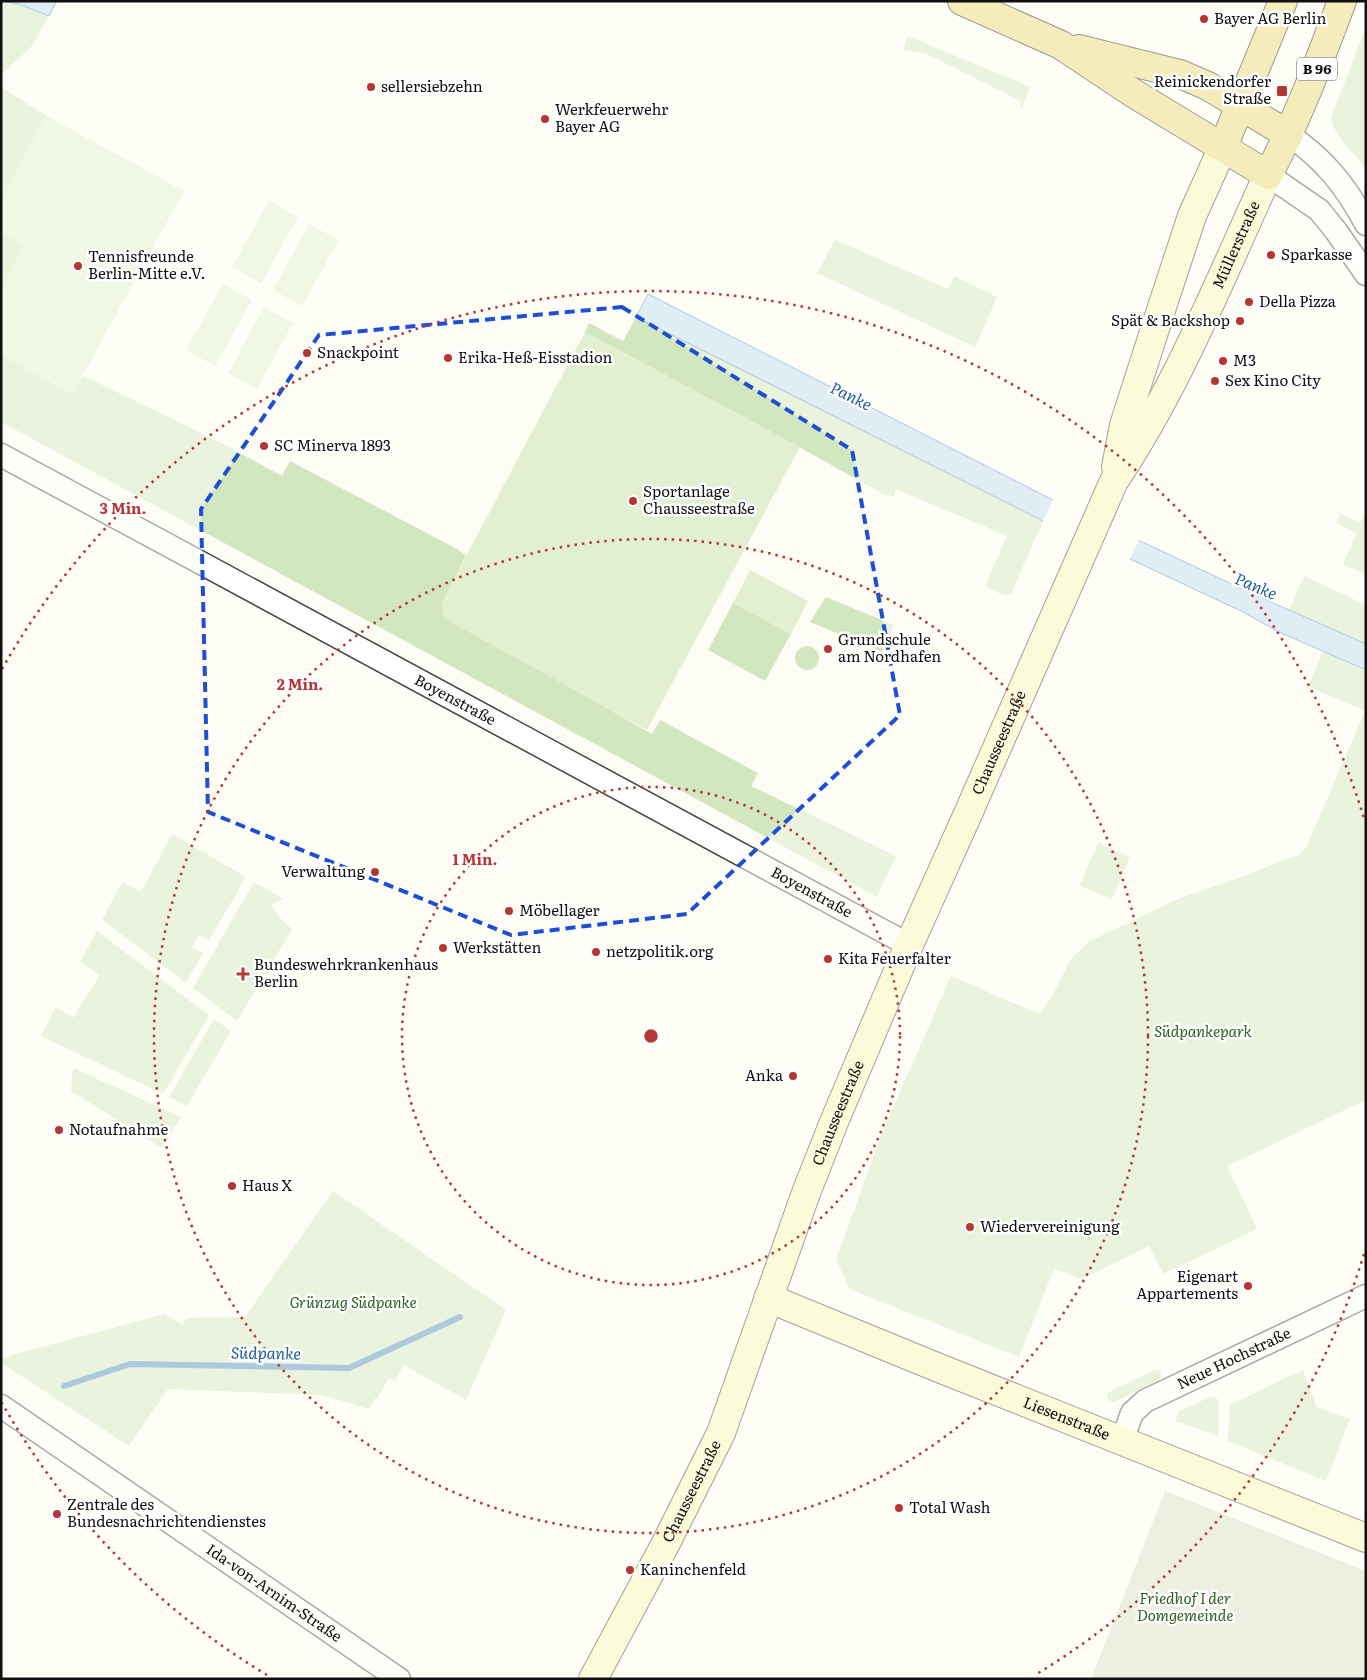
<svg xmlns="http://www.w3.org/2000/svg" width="1367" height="1680" font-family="Literata,serif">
<rect width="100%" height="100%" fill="#fefdf5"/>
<g fill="#d2e6c0">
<path d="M 1,2 L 19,4 L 49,16 L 31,47 L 1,75 Z"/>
<path d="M 1366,27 L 1366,168 C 1354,153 1334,137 1331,118 Z"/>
<path d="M 908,36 L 1030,87 L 1022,107 L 1020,106 L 1021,101 L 925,53 L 903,50 Z"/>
<path d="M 1,87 L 47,116 L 1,200 Z"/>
<path d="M 1,232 L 25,245 L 1,288 Z"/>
<path d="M 835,240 L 948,289 L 954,276 L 997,297 L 975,347 L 817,273 Z"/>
<path d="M 636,317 L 1043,521 L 1011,594 L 1005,596 L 985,586 L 1007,536 L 896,489 L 894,496 L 883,494 L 792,443 L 585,332 L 589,323 L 623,341 Z"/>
<path d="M 1,355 L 72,393 L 82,375 L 229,447 L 282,476 L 290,461 L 457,549 L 466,555 L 442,604 L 444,615 L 652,734 L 660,720 L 758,773 L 751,786 L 896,856 L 877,897 L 1,422 Z"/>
<path d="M 1340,514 L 1360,522 L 1363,517 L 1366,518 L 1366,574 L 1343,565 L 1357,533 L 1336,523 Z"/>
<path d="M 1304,576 L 1366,605 L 1366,644 L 1289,610 Z"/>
<path d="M 826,597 L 894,625 L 882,652 L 810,622 Z"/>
<path d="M 733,603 L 791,634 L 765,681 L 708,650 Z"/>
<circle cx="807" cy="658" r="12"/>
<path d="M 1323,651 L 1366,671 L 1366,1100 L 1227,1166 L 1257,1229 L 1163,1274 L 1149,1246 L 1082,1279 L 1054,1269 L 1019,1357 L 850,1289 L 836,1260 L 882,1133 L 951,976 L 1039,1014 L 1048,1003 L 1071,959 L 1090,941 L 1180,898 L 1228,882 L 1298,855 L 1306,848 L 1365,711 L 1308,686 Z"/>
<path d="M 172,834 L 246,877 L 209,940 L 198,935 L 192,947 L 203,953 L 186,983 L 102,920 L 122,882 L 141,892 Z"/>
<path d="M 1098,843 L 1130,857 L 1112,899 L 1080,886 Z"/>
<path d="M 254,882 L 283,899 L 272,904 L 278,916 L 292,929 L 237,1021 L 193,988 Z"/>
<path d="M 97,931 L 209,1015 L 163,1094 L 41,1036 L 56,1007 L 73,1018 L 100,975 L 80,962 Z"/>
<path d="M 214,1019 L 231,1031 L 187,1106 L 169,1097 Z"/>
<path d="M 73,1068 L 181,1117 L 162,1148 L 71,1091 Z"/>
<path d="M 333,1191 L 506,1310 L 466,1400 L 404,1365 L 395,1381 L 389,1378 L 377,1399 L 375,1398 L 369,1409 L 322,1395 L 168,1389 L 129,1446 L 1,1363 L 1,1358 L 165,1314 L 182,1325 L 187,1318 L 245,1317 Z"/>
<path d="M 1154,1370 L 1159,1370 L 1161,1372 L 1161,1377 L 1159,1380 L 1114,1402 L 1110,1401 L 1107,1398 L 1107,1394 L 1109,1392 Z"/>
<path d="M 1303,1370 L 1316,1405 L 1316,1407 L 1350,1419 L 1326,1481 L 1228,1441 L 1230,1405 Z"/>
<path d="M 1212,1396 L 1216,1397 L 1219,1403 L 1218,1436 L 1176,1421 L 1178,1412 Z"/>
</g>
<path fill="#d6e0c6" d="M 1165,1491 L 1366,1571 L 1366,1679 L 1091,1679 Z"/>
<g fill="#e2efd1">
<path d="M 47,116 L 184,191 L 73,393 L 1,355 L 1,288 L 25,245 L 1,232 L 1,200 Z"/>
<path d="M 269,201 L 298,217 L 261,283 L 232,267 Z"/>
<path d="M 309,224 L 339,240 L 302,306 L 273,290 Z"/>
<path d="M 223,284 L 252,300 L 215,366 L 186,350 Z"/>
<path d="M 264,307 L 293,323 L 257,389 L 228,373 Z"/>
<path d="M 585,332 L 800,447 L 647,730 L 452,623 L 444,615 L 442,604 L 446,594 Z"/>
<path d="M 750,570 L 808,601 L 791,634 L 733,603 Z"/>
</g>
<g fill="#bddaf1" stroke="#4b8bc2">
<path d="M 1,1 L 57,1 L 49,16 L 19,4 Z"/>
<path d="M 648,294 L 1053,500 L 1253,594 L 1366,644 L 1366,670 L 1279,632 L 1241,611 L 1130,559 L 1043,521 L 636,317 Z"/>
</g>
<path fill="#fefdf5" d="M 1054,498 L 1140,538 L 1129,561 L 1042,523 Z"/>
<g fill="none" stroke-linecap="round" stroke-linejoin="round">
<path stroke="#4b8bc2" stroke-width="6" d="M 64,1386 L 130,1364 L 349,1368 L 460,1317"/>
<defs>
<g id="street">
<path d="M 1289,135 C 1324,159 1346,186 1366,224"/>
<path d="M 1268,175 L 1319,210 L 1336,231 L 1366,274"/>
<path id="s1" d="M 1,455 L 909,945"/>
<path id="s2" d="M 1,1406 L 399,1679"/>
<path id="s3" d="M 1122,1441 L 1132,1413 L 1145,1401 L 1366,1296"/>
</g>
<g id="secondary">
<path d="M 1116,467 L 1124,425 L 1163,304 L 1192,216 L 1223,147"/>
<path id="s4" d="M 768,1298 L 939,1368 L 1366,1538"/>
<path id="s5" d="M 593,1679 L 666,1543 L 721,1433 L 806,1193 L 834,1122 L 909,945 L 967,816 L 1114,481 C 1178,386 1220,279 1268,175"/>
</g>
<g id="primary">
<path d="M 962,1 L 1061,45 L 1133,93 L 1268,175 C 1298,118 1319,62 1342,1"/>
<path d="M 1079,49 L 1180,74 L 1208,86 L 1289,135"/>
<path d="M 1223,147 L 1283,1"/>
</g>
</defs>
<use href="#street" stroke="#434343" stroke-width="25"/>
<use href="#secondary" stroke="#323232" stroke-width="30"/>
<use href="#primary" stroke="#212121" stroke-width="30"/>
<use href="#street" stroke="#fff" stroke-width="22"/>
<use href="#secondary" stroke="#f8f5b6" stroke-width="28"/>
<use href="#primary" stroke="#ecd776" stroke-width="28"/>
</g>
<path d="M0 0H1367V1680H0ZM 622,307 L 852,450 L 900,715 L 687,914 L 511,935 L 208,812 L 201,509 L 319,335 Z" fill="#fefdf5" fill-opacity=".55" fill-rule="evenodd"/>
<path fill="none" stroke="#1d4ed8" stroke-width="4" stroke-dasharray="10 6" stroke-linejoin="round" d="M 622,307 L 852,450 L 900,715 L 687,914 L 511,935 L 208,812 L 201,509 L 319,335 Z"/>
<g fill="none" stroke="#b53634" stroke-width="2.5" stroke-dasharray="2.5 5">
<circle cx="651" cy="1036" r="249"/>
<circle cx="651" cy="1036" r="497"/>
<path d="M1364 1254A746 746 0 0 1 1035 1675M267 1675A746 746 0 0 1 2 1403M2 669A746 746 0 0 1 1364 818"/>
</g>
<g fill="#b53634" stroke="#fff" stroke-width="2">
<circle cx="1204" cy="19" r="5"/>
<circle cx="371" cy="87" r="5"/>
<rect x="1276" y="85" width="12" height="12" rx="2.5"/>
<circle cx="545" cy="119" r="5"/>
<circle cx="1271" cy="255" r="5"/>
<circle cx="78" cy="266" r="5"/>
<circle cx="1249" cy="302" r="5"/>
<circle cx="1240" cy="321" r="5"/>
<circle cx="307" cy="353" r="5"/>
<circle cx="448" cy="358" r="5"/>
<circle cx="1223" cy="361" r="5"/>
<circle cx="1215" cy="381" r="5"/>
<circle cx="264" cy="446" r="5"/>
<circle cx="633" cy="501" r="5"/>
<circle cx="828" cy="649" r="5"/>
<circle cx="375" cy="872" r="5"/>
<circle cx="509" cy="911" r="5"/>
<circle cx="443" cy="948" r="5"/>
<circle cx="596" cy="952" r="5"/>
<circle cx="828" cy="959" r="5"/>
<path d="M240.5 966.5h5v5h5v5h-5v5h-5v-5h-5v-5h5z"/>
<circle cx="793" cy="1076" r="5"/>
<circle cx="59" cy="1130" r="5"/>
<circle cx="232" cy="1186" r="5"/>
<circle cx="970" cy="1227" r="5"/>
<circle cx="1248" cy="1286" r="5"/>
<circle cx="899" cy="1508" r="5"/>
<circle cx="57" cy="1514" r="5"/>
<circle cx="630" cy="1570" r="5"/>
</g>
<g text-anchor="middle" stroke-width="5" stroke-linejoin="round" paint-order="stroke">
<rect fill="#fff" stroke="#585858" stroke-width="1" x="1297" y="57.5" width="40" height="23" rx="4"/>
<g font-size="14" font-weight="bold" fill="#101010">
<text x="1317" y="74">B 96</text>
</g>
<g font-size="15" fill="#101010" stroke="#fff" text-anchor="start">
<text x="1214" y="24">Bayer AG Berlin</text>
<text x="1271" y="87" text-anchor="end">Reinickendorfer<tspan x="1271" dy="17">Straße</tspan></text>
<text x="381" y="92">sellersiebzehn</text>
<text x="555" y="115">Werkfeuerwehr<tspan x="555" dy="17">Bayer AG</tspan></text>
<text x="1281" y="260">Sparkasse</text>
<text x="88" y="262">Tennisfreunde<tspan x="88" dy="17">Berlin-Mitte e.V.</tspan></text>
<text x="1259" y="307">Della Pizza</text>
<text x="1230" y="326" text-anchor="end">Spät &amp; Backshop</text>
<text x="317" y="358">Snackpoint</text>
<text x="458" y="363">Erika-Heß-Eisstadion</text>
<text x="1233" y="366">M3</text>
<text x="1225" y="386">Sex Kino City</text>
<text x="274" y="451">SC Minerva 1893</text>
<text x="643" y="497">Sportanlage<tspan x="643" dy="17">Chausseestraße</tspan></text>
<text x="838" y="645">Grundschule<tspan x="838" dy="17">am Nordhafen</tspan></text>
<text x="365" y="877" text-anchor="end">Verwaltung</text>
<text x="519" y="916">Möbellager</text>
<text x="453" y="953">Werkstätten</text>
<text x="606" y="957">netzpolitik.org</text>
<text x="838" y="964">Kita Feuerfalter</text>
<text x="254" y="970">Bundeswehrkrankenhaus<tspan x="254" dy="17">Berlin</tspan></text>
<text x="783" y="1081" text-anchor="end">Anka</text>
<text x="69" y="1135">Notaufnahme</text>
<text x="242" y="1191">Haus X</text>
<text x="980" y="1232">Wiedervereinigung</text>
<text x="1238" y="1282" text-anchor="end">Eigenart<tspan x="1238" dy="17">Appartements</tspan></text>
<text x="67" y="1510">Zentrale des<tspan x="67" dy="17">Bundesnachrichtendienstes</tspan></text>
<text x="909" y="1513">Total Wash</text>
<text x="640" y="1575">Kaninchenfeld</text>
</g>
<g font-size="15" fill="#101010" stroke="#fff">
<text dy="5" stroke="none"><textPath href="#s5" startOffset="1574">Müllerstraße</textPath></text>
<text dy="5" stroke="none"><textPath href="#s1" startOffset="516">Boyenstraße</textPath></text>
<text dy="5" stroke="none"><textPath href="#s5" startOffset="1022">Chausseestraße</textPath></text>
<text dy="5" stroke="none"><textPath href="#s1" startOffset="921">Boyenstraße</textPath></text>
<text dy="5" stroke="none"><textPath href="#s5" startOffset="618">Chausseestraße</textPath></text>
<text dy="5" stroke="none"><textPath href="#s3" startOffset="146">Neue Hochstraße</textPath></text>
<text dy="5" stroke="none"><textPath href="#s4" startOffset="322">Liesenstraße</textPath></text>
<text dy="5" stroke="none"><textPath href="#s5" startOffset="212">Chausseestraße</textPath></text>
<text dy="5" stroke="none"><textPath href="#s2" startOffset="331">Ida-von-Arnim-Straße</textPath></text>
</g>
<g font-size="15" font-style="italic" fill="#2e6325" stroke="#fff">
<text x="1203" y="1037">Südpankepark</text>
<text x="353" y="1308">Grünzug Südpanke</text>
<text x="1185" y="1604">Friedhof I der<tspan x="1185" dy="17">Domgemeinde</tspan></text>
</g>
<g font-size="16" font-style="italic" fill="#245e98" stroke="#fff">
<text transform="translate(851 396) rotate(26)" y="6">Panke</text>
<text transform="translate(1256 586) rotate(23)" y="6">Panke</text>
<text transform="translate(266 1353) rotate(1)" y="6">Südpanke</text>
</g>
</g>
<circle cx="651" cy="1036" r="8" fill="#b53634" stroke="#fff" stroke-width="2.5"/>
<g font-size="15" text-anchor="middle" font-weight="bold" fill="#b53634" stroke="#fff" stroke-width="5" stroke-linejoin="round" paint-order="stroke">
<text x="123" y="514">3 Min.</text>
<text x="300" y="690">2 Min.</text>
<text x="475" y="865">1 Min.</text>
</g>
<rect width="1367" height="1680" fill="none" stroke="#101010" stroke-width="5"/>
</svg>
